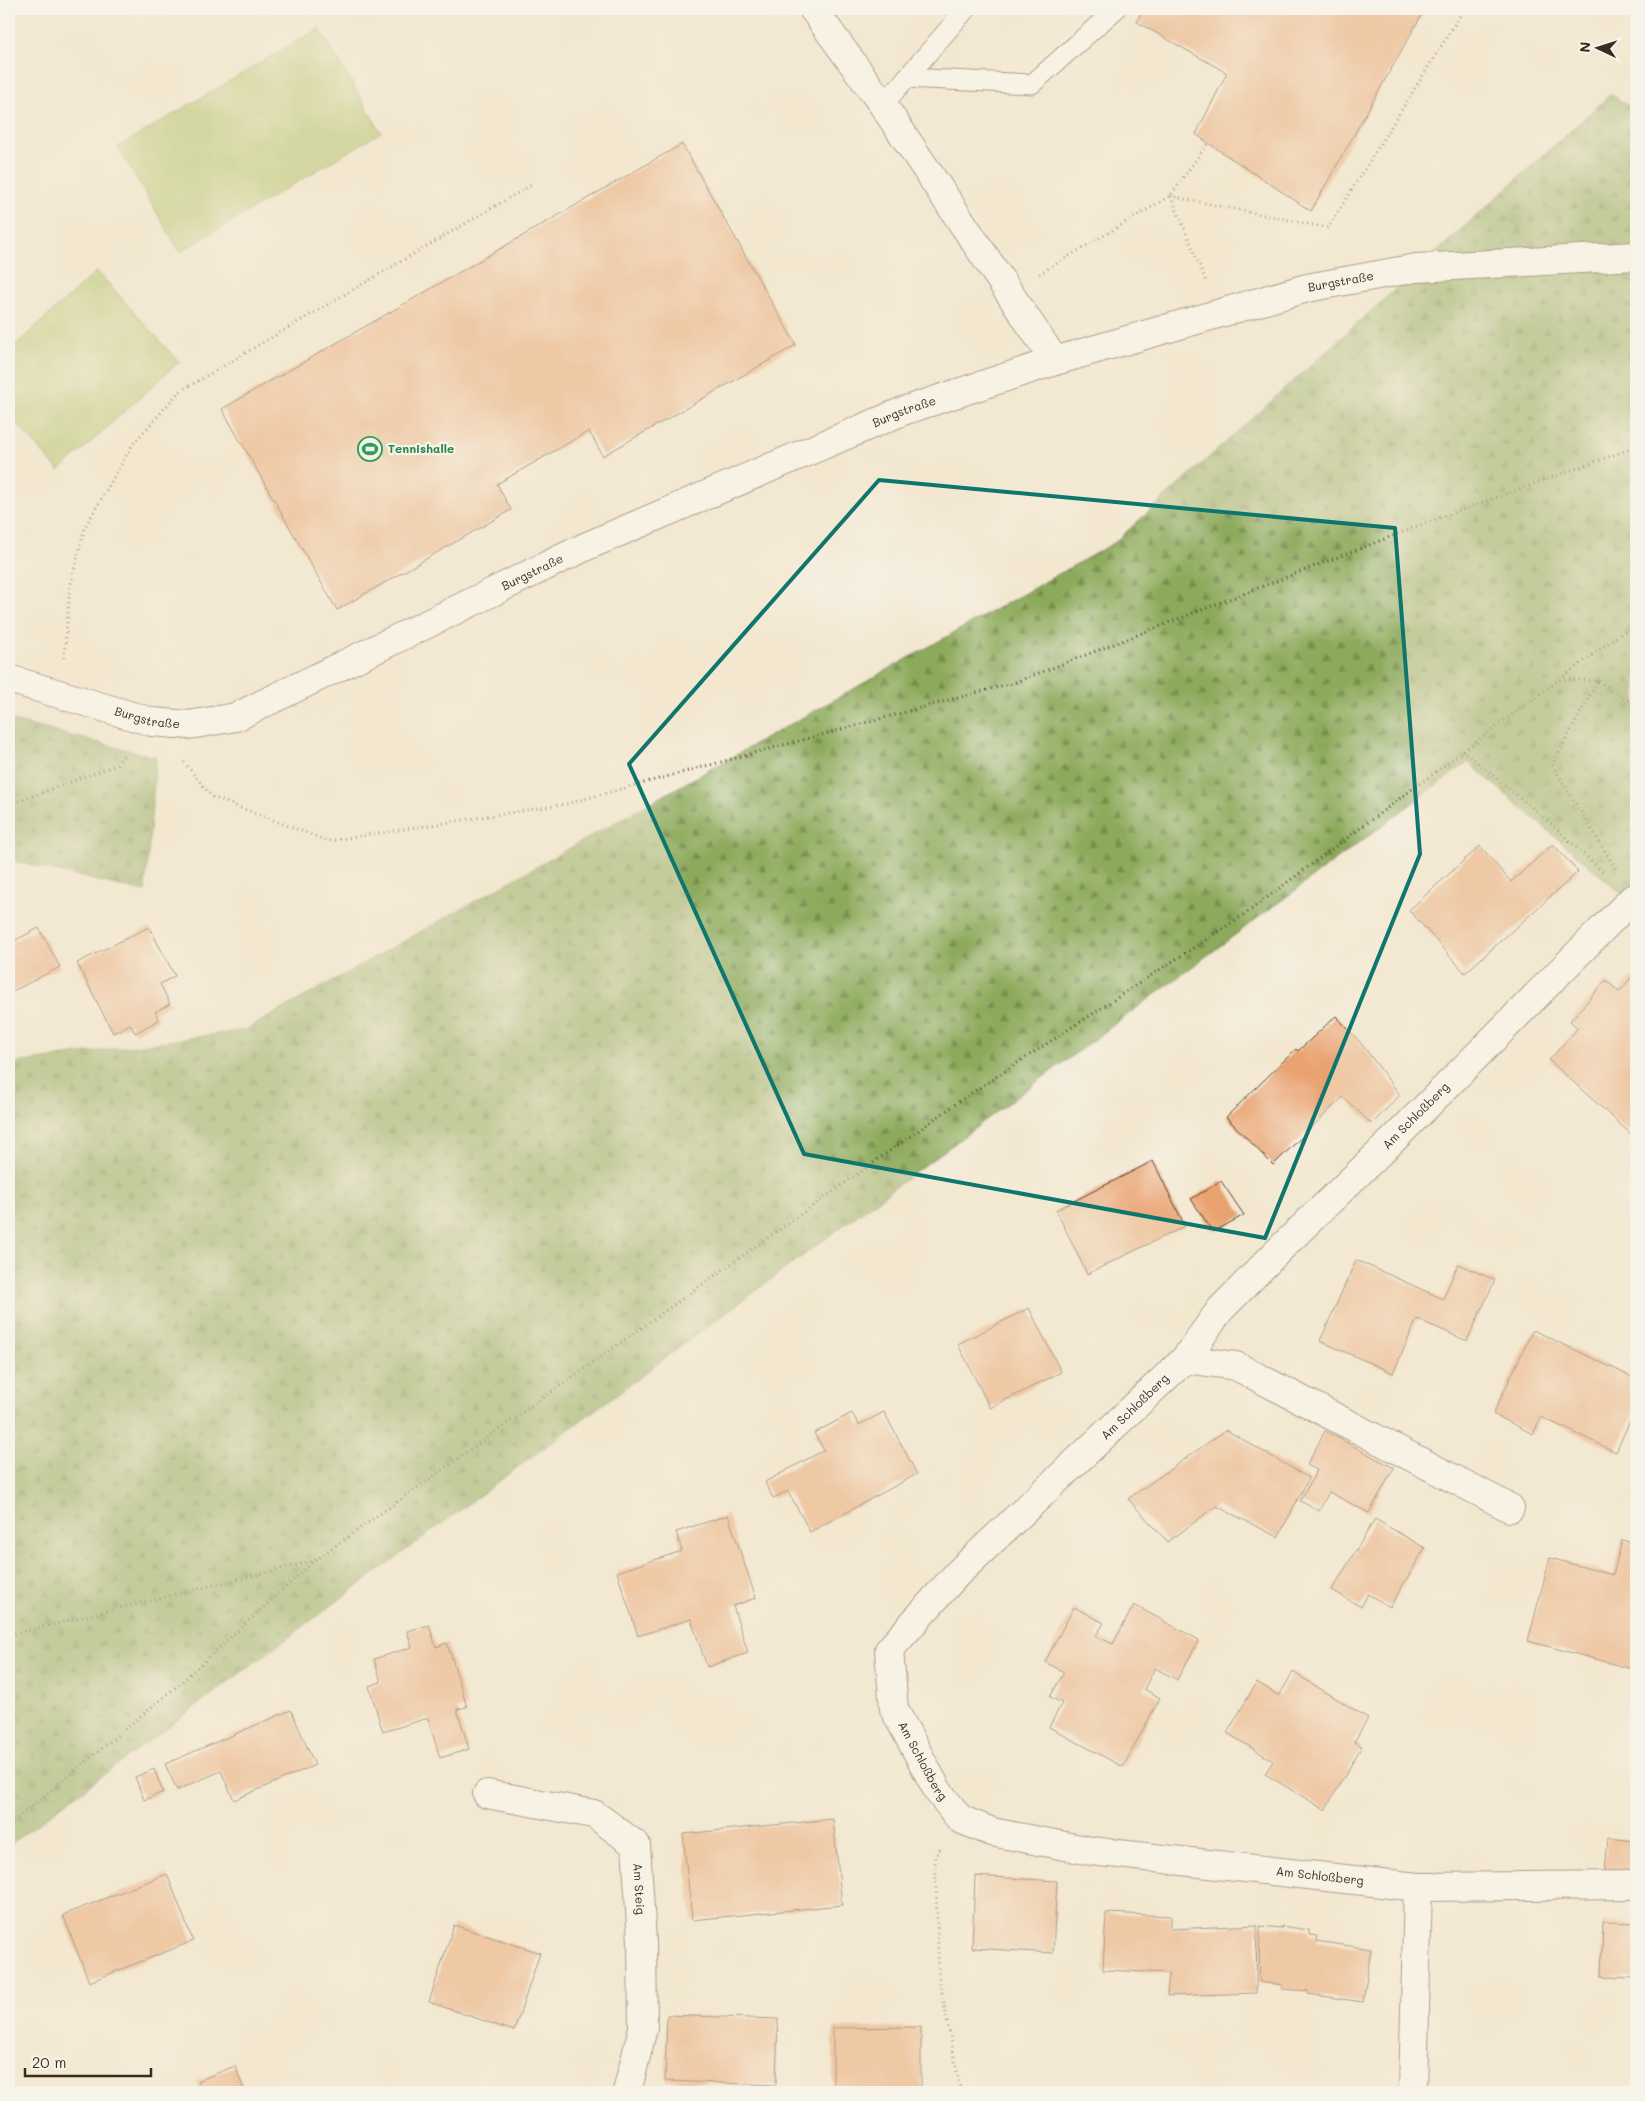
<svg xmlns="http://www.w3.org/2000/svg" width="1645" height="2101" font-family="Mali,sans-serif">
<defs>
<pattern id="forest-firs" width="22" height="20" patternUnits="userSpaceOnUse" patternTransform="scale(1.25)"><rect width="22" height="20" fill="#8caa5c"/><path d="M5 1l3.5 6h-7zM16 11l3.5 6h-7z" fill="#748b4b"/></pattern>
</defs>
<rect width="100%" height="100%" fill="#f7f3e8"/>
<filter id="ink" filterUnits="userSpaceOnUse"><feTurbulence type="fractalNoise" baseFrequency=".02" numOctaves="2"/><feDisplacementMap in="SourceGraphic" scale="10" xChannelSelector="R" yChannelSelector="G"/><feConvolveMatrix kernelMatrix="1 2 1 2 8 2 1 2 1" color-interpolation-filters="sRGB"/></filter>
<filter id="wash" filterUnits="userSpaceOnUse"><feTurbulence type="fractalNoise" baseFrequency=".0096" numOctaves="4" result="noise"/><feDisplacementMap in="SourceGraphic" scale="20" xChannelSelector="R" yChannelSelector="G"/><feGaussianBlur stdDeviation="1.12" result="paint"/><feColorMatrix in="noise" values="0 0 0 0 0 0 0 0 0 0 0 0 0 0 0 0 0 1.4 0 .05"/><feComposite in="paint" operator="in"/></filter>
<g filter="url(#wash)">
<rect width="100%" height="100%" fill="#f3e7d0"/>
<g fill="url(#forest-firs)" stroke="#646a3d">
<path d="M 1611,94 L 1636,111 L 1636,906 L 1468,762 L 9,1845 L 9,1064 L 245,1030 L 1114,543 Z"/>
<path d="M 9,720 L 156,757 L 145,892 L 9,860 Z"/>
</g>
<g fill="#b0c468" stroke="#767743">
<path d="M 319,28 L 381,132 L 180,252 L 118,147 Z"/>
<path d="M 97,271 L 179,362 L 59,471 L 9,415 L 9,351 Z"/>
</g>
<g id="blocks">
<g fill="#eaa270">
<path d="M 1143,9 L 1425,9 L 1311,211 L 1208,143 L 1196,134 L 1227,73 L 1137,22 Z"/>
<path d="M 682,144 L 796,345 L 603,456 L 589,431 L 497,484 L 511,510 L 337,610 L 222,409 Z"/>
<path d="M 1553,844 L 1578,872 L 1465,973 L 1409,910 L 1480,846 L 1511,882 Z"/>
<path d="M 149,927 L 175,976 L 160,984 L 170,1004 L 155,1012 L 159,1020 L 135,1033 L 130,1024 L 113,1033 L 77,963 Z"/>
<path d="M 39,928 L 60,967 L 9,993 L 9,931 L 14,941 Z"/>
<path d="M 1636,972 L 1636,1131 L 1632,1135 L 1549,1060 L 1578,1028 L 1570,1021 L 1606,980 L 1619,992 Z"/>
<path d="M 1336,1016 L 1360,1042 L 1400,1095 L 1372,1124 L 1343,1097 L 1273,1165 L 1226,1117 L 1296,1049 L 1298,1051 Z"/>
<path d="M 1153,1161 L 1185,1226 L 1087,1274 L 1056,1210 Z"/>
<path d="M 1221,1181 L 1244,1215 L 1213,1232 L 1191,1199 Z"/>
<path d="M 1356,1260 L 1443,1299 L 1458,1264 L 1495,1280 L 1467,1341 L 1417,1319 L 1393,1373 L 1320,1341 Z"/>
<path d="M 1029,1308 L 1061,1372 L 990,1408 L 958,1344 Z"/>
<path d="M 1533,1330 L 1636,1379 L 1636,1407 L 1616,1452 L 1541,1417 L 1533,1434 L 1493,1414 Z"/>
<path d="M 884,1412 L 917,1474 L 810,1532 L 788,1491 L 773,1498 L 765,1482 L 824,1450 L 814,1433 L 852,1413 L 859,1425 Z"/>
<path d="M 1226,1430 L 1309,1478 L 1278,1537 L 1216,1506 L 1168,1542 L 1128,1499 Z"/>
<path d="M 1325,1431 L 1394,1468 L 1369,1513 L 1329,1492 L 1319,1511 L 1300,1501 L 1317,1470 L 1307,1465 Z"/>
<path d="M 728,1515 L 756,1598 L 733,1606 L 748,1653 L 707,1667 L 691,1619 L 638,1636 L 617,1572 L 682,1551 L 676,1532 Z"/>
<path d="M 1375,1519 L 1425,1548 L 1390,1607 L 1368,1594 L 1361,1607 L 1332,1590 Z"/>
<path d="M 1622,1540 L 1636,1544 L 1636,1670 L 1528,1641 L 1550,1558 L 1613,1575 Z"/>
<path d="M 1134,1605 L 1199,1640 L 1177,1680 L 1155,1668 L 1144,1689 L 1160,1698 L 1123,1767 L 1049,1727 L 1062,1703 L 1050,1697 L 1064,1672 L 1045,1662 L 1074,1607 L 1104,1623 L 1096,1636 L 1113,1644 Z"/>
<path d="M 429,1625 L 436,1647 L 447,1643 L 467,1707 L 457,1709 L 469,1749 L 440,1758 L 428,1718 L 383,1732 L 369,1686 L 381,1682 L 374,1659 L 412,1647 L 407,1631 Z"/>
<path d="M 1293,1672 L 1368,1718 L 1354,1742 L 1362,1746 L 1325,1810 L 1265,1774 L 1273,1761 L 1227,1733 L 1257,1682 L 1279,1696 Z"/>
<path d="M 291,1710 L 315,1765 L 234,1800 L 221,1771 L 177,1790 L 165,1764 Z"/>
<path d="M 154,1769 L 163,1792 L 144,1800 L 135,1777 Z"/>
<path d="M 833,1819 L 842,1905 L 692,1920 L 683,1834 Z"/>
<path d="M 1608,1838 L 1636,1841 L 1636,1875 L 1605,1872 Z"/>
<path d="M 167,1874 L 193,1941 L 89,1982 L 63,1915 Z"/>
<path d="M 975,1876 L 1057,1881 L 1053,1953 L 972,1948 Z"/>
<path d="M 1106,1913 L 1171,1916 L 1171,1929 L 1257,1925 L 1256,1993 L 1167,1996 L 1169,1973 L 1103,1970 Z"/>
<path d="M 1603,1922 L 1636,1923 L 1636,1978 L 1601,1977 Z"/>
<path d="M 454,1925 L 540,1953 L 514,2031 L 429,2002 Z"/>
<path d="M 1260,1926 L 1282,1928 L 1281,1926 L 1309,1930 L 1309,1935 L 1317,1936 L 1316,1941 L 1371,1949 L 1363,2002 L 1308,1994 L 1308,1991 L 1282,1989 L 1282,1985 L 1259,1982 Z"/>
<path d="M 667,2015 L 778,2019 L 776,2085 L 665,2081 Z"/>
<path d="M 921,2027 L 921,2092 L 833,2092 L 833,2028 Z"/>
<path d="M 235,2066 L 245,2092 L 201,2092 L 197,2081 Z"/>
</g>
</g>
</g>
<g filter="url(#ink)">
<use href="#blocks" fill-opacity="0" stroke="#574639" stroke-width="1"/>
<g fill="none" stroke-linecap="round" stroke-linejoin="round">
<defs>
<g id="service">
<path d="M 906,78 L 1032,84 L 1116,9"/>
<path d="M 883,105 L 966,9"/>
</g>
<g id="minor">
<path d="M 813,9 L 883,105 L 1055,361"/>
<path id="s1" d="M 9,679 L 152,722 L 189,725 L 236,717 L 587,546 L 903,411 L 1055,361 L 1307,288 L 1416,268 L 1636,256"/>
<path id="s2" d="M 1632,899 L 1396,1137 L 1281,1248 L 1220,1310 L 1185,1359 L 957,1574 L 889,1650 L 894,1709 L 938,1791 L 960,1819 L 992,1832 L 1091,1851 L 1418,1887 L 1636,1885"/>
<path d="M 1185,1359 L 1236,1366 L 1510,1508"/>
<path id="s3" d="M 487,1794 L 594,1814 L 636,1845 L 642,1942 L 643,2028 L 627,2092"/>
<path d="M 1413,2092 L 1418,1887"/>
</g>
</defs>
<use href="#service" stroke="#574639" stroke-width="21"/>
<use href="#minor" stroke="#574639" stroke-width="30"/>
<g stroke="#574639" stroke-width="3" stroke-dasharray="1 4" stroke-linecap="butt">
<path d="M 1170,196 L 1328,228 L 1464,9"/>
<path d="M 1171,196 L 1206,281"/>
<path d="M 1039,274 L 1170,196 L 1208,143"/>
<path d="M 64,658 L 70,587 L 85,527 L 133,444 L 179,392 L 531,185"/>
<path d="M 1559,679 L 1598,681 L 1552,765 L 1616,869"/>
<path d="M 1598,681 L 1636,706"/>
<path d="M 1462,750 L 1547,820 L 1605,874"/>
<path d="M 184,762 L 212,797 L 328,841 L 566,804 L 1016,682 L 1431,521 L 1636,447"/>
<path d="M 9,805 L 116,765 L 126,753"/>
<path d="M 9,1635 L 313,1561"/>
<path d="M 9,1825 L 176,1687 L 314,1561 L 967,1096 L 1245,914 L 1615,638 L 1636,624"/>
<path d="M 940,1849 L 935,1857 L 939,1978 L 961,2092"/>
</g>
<use href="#service" stroke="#fff" stroke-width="19"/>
<use href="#minor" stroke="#fff" stroke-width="28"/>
</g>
</g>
<path d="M0 0H1645V2101H0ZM 879,480 L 1395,528 L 1420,854 L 1265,1238 L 804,1154 L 629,764 Z" fill="#f3e7d0" fill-opacity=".55" fill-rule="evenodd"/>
<path fill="none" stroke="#0f766e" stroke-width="4" stroke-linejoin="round" d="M 879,480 L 1395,528 L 1420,854 L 1265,1238 L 804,1154 L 629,764 Z"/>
<defs>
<symbol id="stadium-ring" viewBox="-11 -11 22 22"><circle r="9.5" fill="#f7f3e8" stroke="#2e9e5b" stroke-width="1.5"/><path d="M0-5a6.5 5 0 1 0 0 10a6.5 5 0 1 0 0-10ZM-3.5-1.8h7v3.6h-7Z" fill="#2e9e5b"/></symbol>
</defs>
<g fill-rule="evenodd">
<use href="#stadium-ring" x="356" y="435" width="28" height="28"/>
</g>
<g text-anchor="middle" stroke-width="4.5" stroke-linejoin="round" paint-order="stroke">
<g font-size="12" fill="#3b2a1e" stroke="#f7f3e8">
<text dy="4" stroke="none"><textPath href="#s1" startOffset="1425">Burgstraße</textPath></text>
<text dy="4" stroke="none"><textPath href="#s1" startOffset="969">Burgstraße</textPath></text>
<text dy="4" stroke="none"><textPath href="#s1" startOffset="564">Burgstraße</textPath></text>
<text dy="4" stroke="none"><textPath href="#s1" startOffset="144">Burgstraße</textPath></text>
<text transform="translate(1416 1116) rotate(-45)" y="4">Am Schloßberg</text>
<text transform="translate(1135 1407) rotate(-44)" y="4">Am Schloßberg</text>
<text dy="4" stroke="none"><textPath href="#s2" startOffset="1176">Am Schloßberg</textPath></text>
<text dy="4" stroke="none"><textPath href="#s2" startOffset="1611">Am Schloßberg</textPath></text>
<text dy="4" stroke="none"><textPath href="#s3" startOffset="205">Am Steig</textPath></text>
</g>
<g font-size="12" font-weight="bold" fill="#27864d" stroke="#f7f3e8" text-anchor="start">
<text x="388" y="453">Tennishalle</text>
</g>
</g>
<rect width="1645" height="2101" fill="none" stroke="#f7f3e8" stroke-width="30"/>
<g transform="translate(1598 48) rotate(274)" stroke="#f7f3e8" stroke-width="4" paint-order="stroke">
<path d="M0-4L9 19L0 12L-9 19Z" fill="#3b2a1e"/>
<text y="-8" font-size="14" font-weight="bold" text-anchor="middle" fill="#3b2a1e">N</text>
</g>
<path d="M25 2068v8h126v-8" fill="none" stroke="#3b2a1e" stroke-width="2.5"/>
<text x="32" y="2068" font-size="15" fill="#3b2a1e" stroke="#f7f3e8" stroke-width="4" paint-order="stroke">20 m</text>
</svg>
